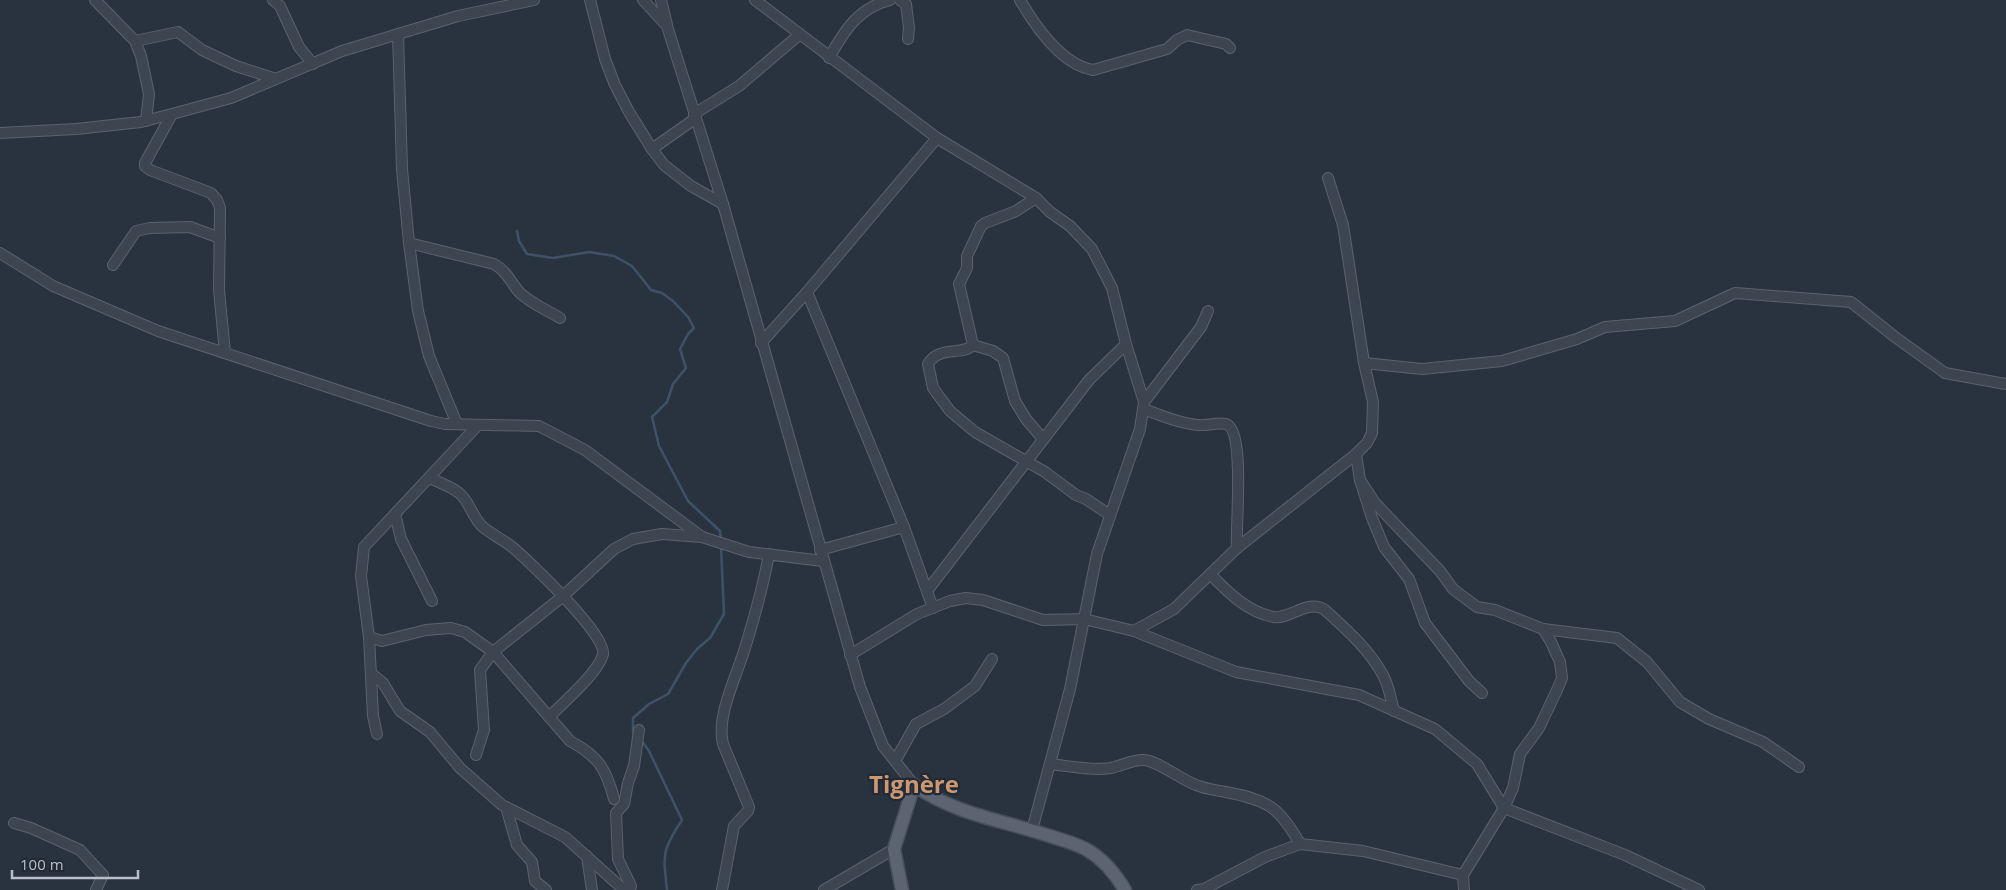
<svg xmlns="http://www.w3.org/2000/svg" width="2006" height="890" font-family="'Open Sans',sans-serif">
<rect width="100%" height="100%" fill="#293340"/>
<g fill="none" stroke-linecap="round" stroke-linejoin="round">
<g stroke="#405167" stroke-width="2.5">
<path d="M 517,231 L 519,241 L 527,254 L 553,258 L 589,252 L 614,256 L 632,266 L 651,290 L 662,293 L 673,301 L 688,317 L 694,328 L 688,334 L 680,349 L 686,368 L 673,384 L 667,402 L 652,417 L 659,446 L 688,501 L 720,531 L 721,540"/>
<path d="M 635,735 L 633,732 L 633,718 L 649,704 L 668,694 L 686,663 L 697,649 L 710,638 L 724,614 L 721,546"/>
<path d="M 641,740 L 649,751 L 682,820 C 662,850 663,854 667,890"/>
</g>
<defs>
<g id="minor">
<path d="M 95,0 L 135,41 L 141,56 L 149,94 L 146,121"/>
<path d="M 273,0 L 280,6 L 299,47 L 313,64"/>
<path d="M 590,0 L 605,59 L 615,85 L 629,112 L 652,149 L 664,165 L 691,186 L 723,204"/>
<path d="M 643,0 L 667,26 L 723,204 L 860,687 L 883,746 L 914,785"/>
<path d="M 661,0 L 667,25"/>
<path d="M 755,0 L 937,138 L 1036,198 L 1050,212 L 1070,226 L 1092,249 L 1112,288 L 1126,344 L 1144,402 L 1140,429 L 1097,554 L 1070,689 L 1032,830"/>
<path d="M 900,0 L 906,4 L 909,28 L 908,39"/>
<path d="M 1020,0 C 1035,26 1062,65 1093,70 L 1167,49 L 1177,40 L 1187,35 L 1226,44 L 1230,48"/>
<path d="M 398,34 L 402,169 L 409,243 L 418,311 L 429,356 L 457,424"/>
<path d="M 135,41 L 178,32 L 202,50 L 236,66 L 276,79"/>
<path d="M 829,58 C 844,31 858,8 890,0"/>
<path d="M 172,114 L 145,163 L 145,166 L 150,170 L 211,193 L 217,200 L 220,208 L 219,290 L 225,353"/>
<path d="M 694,114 L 739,86 L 799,35"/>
<path d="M 0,133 L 76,129 L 141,122 L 172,114 L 231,98 L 342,51 L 458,16 L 534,0"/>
<path d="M 652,149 L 696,118"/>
<path d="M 1036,198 L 1016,211 L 985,223 L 981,226 L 967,256 L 967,268 L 959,284 L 973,345 C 963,356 939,345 928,364 L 933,388 L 950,411 L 975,432 L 1045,472 L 1076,495 L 1086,499 L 1110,515"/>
<path d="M 409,243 L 494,264 C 507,271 511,283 520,293 C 532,304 547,310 560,318"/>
<path d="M 0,253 L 53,286 L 158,331 L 431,421 L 445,424 L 539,426 L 585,450 L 702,537 L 749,552 L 823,561"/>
<path d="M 113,265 L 136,231 L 150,228 L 190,227 L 220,238"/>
<path d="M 807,292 L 904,527 L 933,608"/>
<path d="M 761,343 L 807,292 L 937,138"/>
<path d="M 973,345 L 993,351 L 1003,358 L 1015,401 L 1026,419 L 1043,439"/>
<path d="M 1364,363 L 1422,369 L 1502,361 L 1577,339 L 1605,327 L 1675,321 L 1735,293 L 1851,302 L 1895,337 L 1945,373 L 2006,384"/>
<path d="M 1144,402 L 1201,327 L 1208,311"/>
<path d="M 1143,409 C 1161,415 1180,424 1199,425 C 1207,426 1217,422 1226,424 C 1246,430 1235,529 1237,548"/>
<path d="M 478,425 L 364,547 L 361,576 L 369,637 L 382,641 L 426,630 L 451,628 L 465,632 L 493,652 L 562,597 L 614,549 L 633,539 L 662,534 L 702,537"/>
<path d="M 1356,454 L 1360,480 L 1372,518 L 1384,547 L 1409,579 L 1425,623 L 1469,681 L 1482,693"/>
<path d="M 429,478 C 439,482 450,486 459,493 C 470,501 472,518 483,527 C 491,534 502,539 511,546 C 528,560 607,635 603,654 C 599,672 563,703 549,717"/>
<path d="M 1360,480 L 1375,503 L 1440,571 L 1453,589 L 1477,607 L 1495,610 L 1543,629 L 1551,642 L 1560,662 L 1562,678 L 1557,690 L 1539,728 L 1520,754 L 1513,788 L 1504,808 L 1463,875 L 1464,890"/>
<path d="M 395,514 L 401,539 L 432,601"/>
<path d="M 820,550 L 904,527"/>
<path d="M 1210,574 C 1229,593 1246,611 1273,617 C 1289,620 1309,598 1325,610 C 1347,630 1370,650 1384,677 C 1389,687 1391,700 1394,711"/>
<path d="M 927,591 L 1089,380 L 1126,344"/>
<path d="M 1543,629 L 1617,638 L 1647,662 L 1680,702 L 1709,719 L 1763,742 L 1799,767"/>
<path d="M 1134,631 L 1174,609 L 1237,548 L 1356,454 L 1367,443 L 1372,433 L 1373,402 L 1364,363 L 1343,225 L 1328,178"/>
<path d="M 369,637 L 373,716 L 377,734"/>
<path d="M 850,655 L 917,614 L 950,601 L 966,598 L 983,600 L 1043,620 L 1084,619 L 1134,631 L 1236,672 L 1359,695 L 1435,729 L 1477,764 L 1504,808 L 1625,855 L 1699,890"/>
<path d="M 371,673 L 383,683 L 400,711 L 430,732 L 460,768 L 502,805 L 565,837 L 624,890"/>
<path d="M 476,755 L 484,730 L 480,670 L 493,652 L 570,741 C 598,756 606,768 614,799"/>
<path d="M 895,761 L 916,724 L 944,709 L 975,686 L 992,659"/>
<path d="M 1050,764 C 1069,766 1091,771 1111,768 C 1122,766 1133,759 1144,760 C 1158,761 1180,779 1196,785 C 1205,789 1216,790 1226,792 C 1267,800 1279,806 1300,844"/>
<path d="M 506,807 L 517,845 L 532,862 L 535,881 L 546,890"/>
<path d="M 14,823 L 31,828 L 80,850 L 103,875 L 96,890"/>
<path d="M 587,856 L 592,890"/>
<path d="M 630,890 L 631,886 L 618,859 L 616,813 L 624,804 L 628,783 L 634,766 L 639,730"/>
<path d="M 722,890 L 734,826 L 748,811 L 749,807 L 723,744 C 716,717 736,677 744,651 C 754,619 763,587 769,554"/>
<path d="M 824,890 L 894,849"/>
<path d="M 1197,890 L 1204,889 L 1265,857 L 1300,844 L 1363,851 L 1463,875"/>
</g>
<path id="major" d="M 902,890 L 894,849 L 914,785 C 955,815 1007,821 1053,837 C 1065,841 1078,844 1089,851 C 1104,860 1116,875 1125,890"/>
</defs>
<use href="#minor" stroke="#5a636d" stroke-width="12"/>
<use href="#major" stroke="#464e59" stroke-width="15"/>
<use href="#minor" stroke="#3d4550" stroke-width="10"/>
<use href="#major" stroke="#5b6470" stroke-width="12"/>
</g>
<g text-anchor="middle" stroke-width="4.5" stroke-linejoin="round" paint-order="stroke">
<g font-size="24" font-weight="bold" fill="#cd9771" stroke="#212a35">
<text x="914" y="793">Tignère</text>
</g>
</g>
<path d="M12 870v8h126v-8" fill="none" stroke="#b9c0ca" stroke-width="2.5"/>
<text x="20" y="870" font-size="15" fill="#b9c0ca" stroke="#212a35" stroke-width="4" paint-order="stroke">100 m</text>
</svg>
